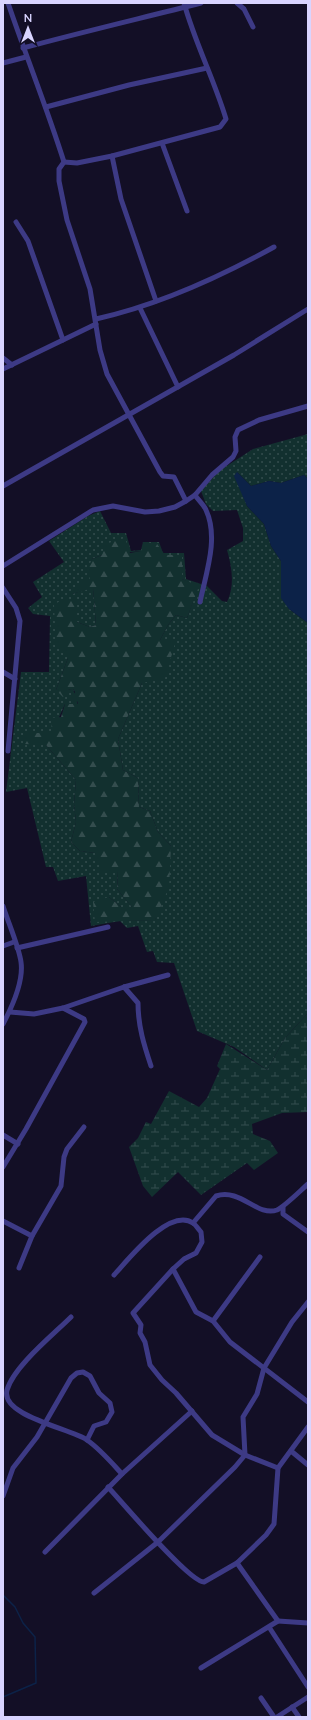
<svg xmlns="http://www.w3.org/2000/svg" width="311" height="1720" font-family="Lato,sans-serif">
<defs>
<pattern id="grass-dots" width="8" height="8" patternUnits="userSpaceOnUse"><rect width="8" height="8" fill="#12302f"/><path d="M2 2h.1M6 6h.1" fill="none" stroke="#344d4e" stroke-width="1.8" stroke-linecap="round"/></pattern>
<pattern id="forest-firs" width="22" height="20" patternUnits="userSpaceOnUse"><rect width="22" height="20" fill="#12302f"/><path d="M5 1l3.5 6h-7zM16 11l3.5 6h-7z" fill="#344d4e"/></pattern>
<pattern id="wetland-marsh" width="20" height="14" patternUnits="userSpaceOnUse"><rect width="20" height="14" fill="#12302f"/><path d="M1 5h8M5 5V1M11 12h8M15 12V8" fill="none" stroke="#344d4e"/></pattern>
</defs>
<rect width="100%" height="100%" fill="#130f26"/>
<path fill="url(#grass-dots)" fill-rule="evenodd" d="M 308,434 L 308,479 L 304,475 L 281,483 L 269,481 L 251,486 L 237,472 L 247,506 L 264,524 L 271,546 L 281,561 L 289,609 L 308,623 L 308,1013 L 285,1038 L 267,1070 L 234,1047 L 197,1031 L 174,963 L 157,962 L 153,951 L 147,952 L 138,926 L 127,928 L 120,921 L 91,926 L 86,876 L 58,881 L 53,867 L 46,867 L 27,788 L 6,792 L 21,672 L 49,672 L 50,616 L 33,614 L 28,608 L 42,597 L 33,582 L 64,562 L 49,541 L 88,516 L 100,511 L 111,533 L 126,533 L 131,551 L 141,550 L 143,542 L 159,542 L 163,553 L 184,553 L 186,579 L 207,586 L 222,601 L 227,602 C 235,586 232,567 227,550 L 243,541 L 243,528 L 237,510 L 213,511 L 206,504 L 201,491 L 219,471 L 253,449 ZM 141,551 L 165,555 L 182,579 L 198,587 L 187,618 L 176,615 L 168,625 L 160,640 L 175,640 L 142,683 L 118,739 L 123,770 L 138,778 L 139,807 L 150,811 L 158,832 L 171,846 L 155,920 L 95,921 L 109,897 L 121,907 L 133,908 L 117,889 L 118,871 L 95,853 L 80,851 L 71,842 L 76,822 L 74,804 L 76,780 L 46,745 L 27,733 L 52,733 L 65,704 L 78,705 L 73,689 L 56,690 L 68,658 L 77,622 L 90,627 L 96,625 L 93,587 L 72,594 L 90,580 L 92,559 L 102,555 Z"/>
<path fill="url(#forest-firs)" d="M 125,538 L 130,553 L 141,551 L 144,545 L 157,544 L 165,555 L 182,555 L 182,579 L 199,586 L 187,618 L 176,615 L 168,625 L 160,640 L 176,640 L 165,678 L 142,683 L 118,739 L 123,770 L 138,778 L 139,807 L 150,811 L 158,832 L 171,846 L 169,887 L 155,920 L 95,922 L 93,902 L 109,897 L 121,907 L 132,907 L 117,889 L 118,871 L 101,871 L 95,853 L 80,851 L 71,842 L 76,822 L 74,804 L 76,780 L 46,745 L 25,744 L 21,739 L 27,733 L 52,733 L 51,718 L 61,717 L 65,704 L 78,704 L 78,702 L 71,699 L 75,692 L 73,689 L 69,689 L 64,698 L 56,690 L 68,658 L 56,646 L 54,605 L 64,598 L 75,601 L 77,622 L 90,627 L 96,625 L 93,588 L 72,594 L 71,590 L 84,580 L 90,579 L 87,570 L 92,559 L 102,555 L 105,544 Z"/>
<path fill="url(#wetland-marsh)" d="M 308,1013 L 308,1112 L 282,1113 L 252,1124 L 253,1134 L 270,1141 L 278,1153 L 254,1170 L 247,1163 L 201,1195 L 178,1172 L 152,1197 L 143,1186 L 129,1147 L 138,1138 L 146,1122 L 151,1124 L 169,1091 L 199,1107 L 207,1098 L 220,1069 L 217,1066 L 226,1044 L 267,1070 L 285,1038 Z"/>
<path fill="#0c2248" d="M 237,472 L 251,486 L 269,481 L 281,483 L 304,475 L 308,479 L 308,623 L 289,609 L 281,598 L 281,561 L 271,546 L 264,524 L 247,506 L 234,476 Z"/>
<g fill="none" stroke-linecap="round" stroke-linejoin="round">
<path stroke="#0c2248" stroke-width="1.5" d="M 3,1595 L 15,1607 L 23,1623 L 35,1637 L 36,1683 L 3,1697"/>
<g stroke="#3d3a85" stroke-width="5">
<path d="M 8,3 C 26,56 47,108 64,162"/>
<path d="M 237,3 L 244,9 L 253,27"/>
<path d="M 23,48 C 82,32 142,18 201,3"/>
<path d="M 3,63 L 26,57"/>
<path d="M 46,107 L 129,85 L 207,68"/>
<path d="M 162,143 L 187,211"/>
<path d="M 112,156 L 121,199 L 156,301"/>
<path d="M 64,162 L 59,169 L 59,181 L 67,220 L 90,289 L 100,350 L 107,374 L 160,472 L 163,476 L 174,477 L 186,501"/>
<path d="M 64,162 L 77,163 L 112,156 L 220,127 L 226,119 C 214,79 195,43 184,3"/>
<path d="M 16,222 L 28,241 L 63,340"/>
<path d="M 140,308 L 178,387"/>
<path d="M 96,319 C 159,305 218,278 274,247"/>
<path d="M 3,358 L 12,365"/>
<path d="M 3,369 L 96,324"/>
<path d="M 3,486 L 234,355 L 308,309"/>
<path d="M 195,495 C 198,500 204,505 206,510 C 219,538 206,573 200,602"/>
<path d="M 3,566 L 93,510 L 113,506 L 145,512 L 159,511 L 175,507 L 186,501 L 195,495 L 212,475 L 233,457 L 236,451 L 235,437 L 238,430 L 259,420 L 308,406"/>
<path d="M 3,588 L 16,608 L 20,621 L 8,751"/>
<path d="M 3,672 L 15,679"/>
<path d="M 3,906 C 8,922 19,947 21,962 C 24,982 12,1007 3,1024"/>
<path d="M 3,946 L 14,942"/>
<path d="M 17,948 L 108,927"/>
<path d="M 124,987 L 138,1003 C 138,1026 144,1045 151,1066"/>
<path d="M 10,1012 L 34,1014 L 63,1008 L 124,987 L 168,975"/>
<path d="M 3,1135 L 18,1144"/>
<path d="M 3,1167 L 26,1129 L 85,1022 L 84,1019 L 63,1008"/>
<path d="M 283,1207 L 283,1214 L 308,1232"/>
<path d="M 3,1221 L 32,1236 L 19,1268"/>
<path d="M 193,1223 L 216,1196 C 241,1188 257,1217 277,1210 C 284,1207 301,1190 308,1184"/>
<path d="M 32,1236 L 61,1186 L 64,1157 L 67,1149 L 84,1127"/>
<path d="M 173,1269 L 133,1313 L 141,1325 L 140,1333 L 145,1342 L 150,1365 L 162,1380 L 176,1393 L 212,1435 L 245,1455 L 278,1468"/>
<path d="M 114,1275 C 128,1260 169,1207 193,1223 C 196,1225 199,1230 201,1232 L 202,1242 L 196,1253 L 184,1259 L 173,1269 L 196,1312 L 213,1321 L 230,1342 L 308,1402"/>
<path d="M 213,1321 L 260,1257"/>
<path d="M 291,1451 L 308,1465"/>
<path d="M 122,1474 L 192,1411"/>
<path d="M 108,1487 C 122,1502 189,1582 204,1582 L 237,1563 L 266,1535 L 274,1524 L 278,1468 L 308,1427"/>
<path d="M 3,1496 L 13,1468 L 37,1437 L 71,1378 L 77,1373 L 83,1372 L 90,1376 L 99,1393 L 110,1403 L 112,1412 L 106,1422 L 94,1426 L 87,1440"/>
<path d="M 45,1552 L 122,1474 C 111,1462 100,1449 87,1440 C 72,1429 0,1416 7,1390 C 14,1366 54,1334 71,1317"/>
<path d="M 94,1593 L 158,1542 L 235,1467 L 245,1455 L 243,1417 L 257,1394 L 264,1368 L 292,1322 L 308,1302"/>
<path d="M 278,1621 L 308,1623"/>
<path d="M 269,1627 L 308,1687"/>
<path d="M 201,1668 L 278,1621 L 237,1563"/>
<path d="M 261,1698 L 274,1717"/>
<path d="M 292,1707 L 299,1717"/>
<path d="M 277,1717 L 308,1697"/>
</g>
</g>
<rect width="311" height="1720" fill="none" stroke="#d9d4ff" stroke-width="8"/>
<g transform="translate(28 28)" stroke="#130f26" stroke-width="3" paint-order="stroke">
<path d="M0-3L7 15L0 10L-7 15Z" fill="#d9d4ff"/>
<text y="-6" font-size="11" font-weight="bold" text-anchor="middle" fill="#d9d4ff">N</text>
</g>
</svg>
